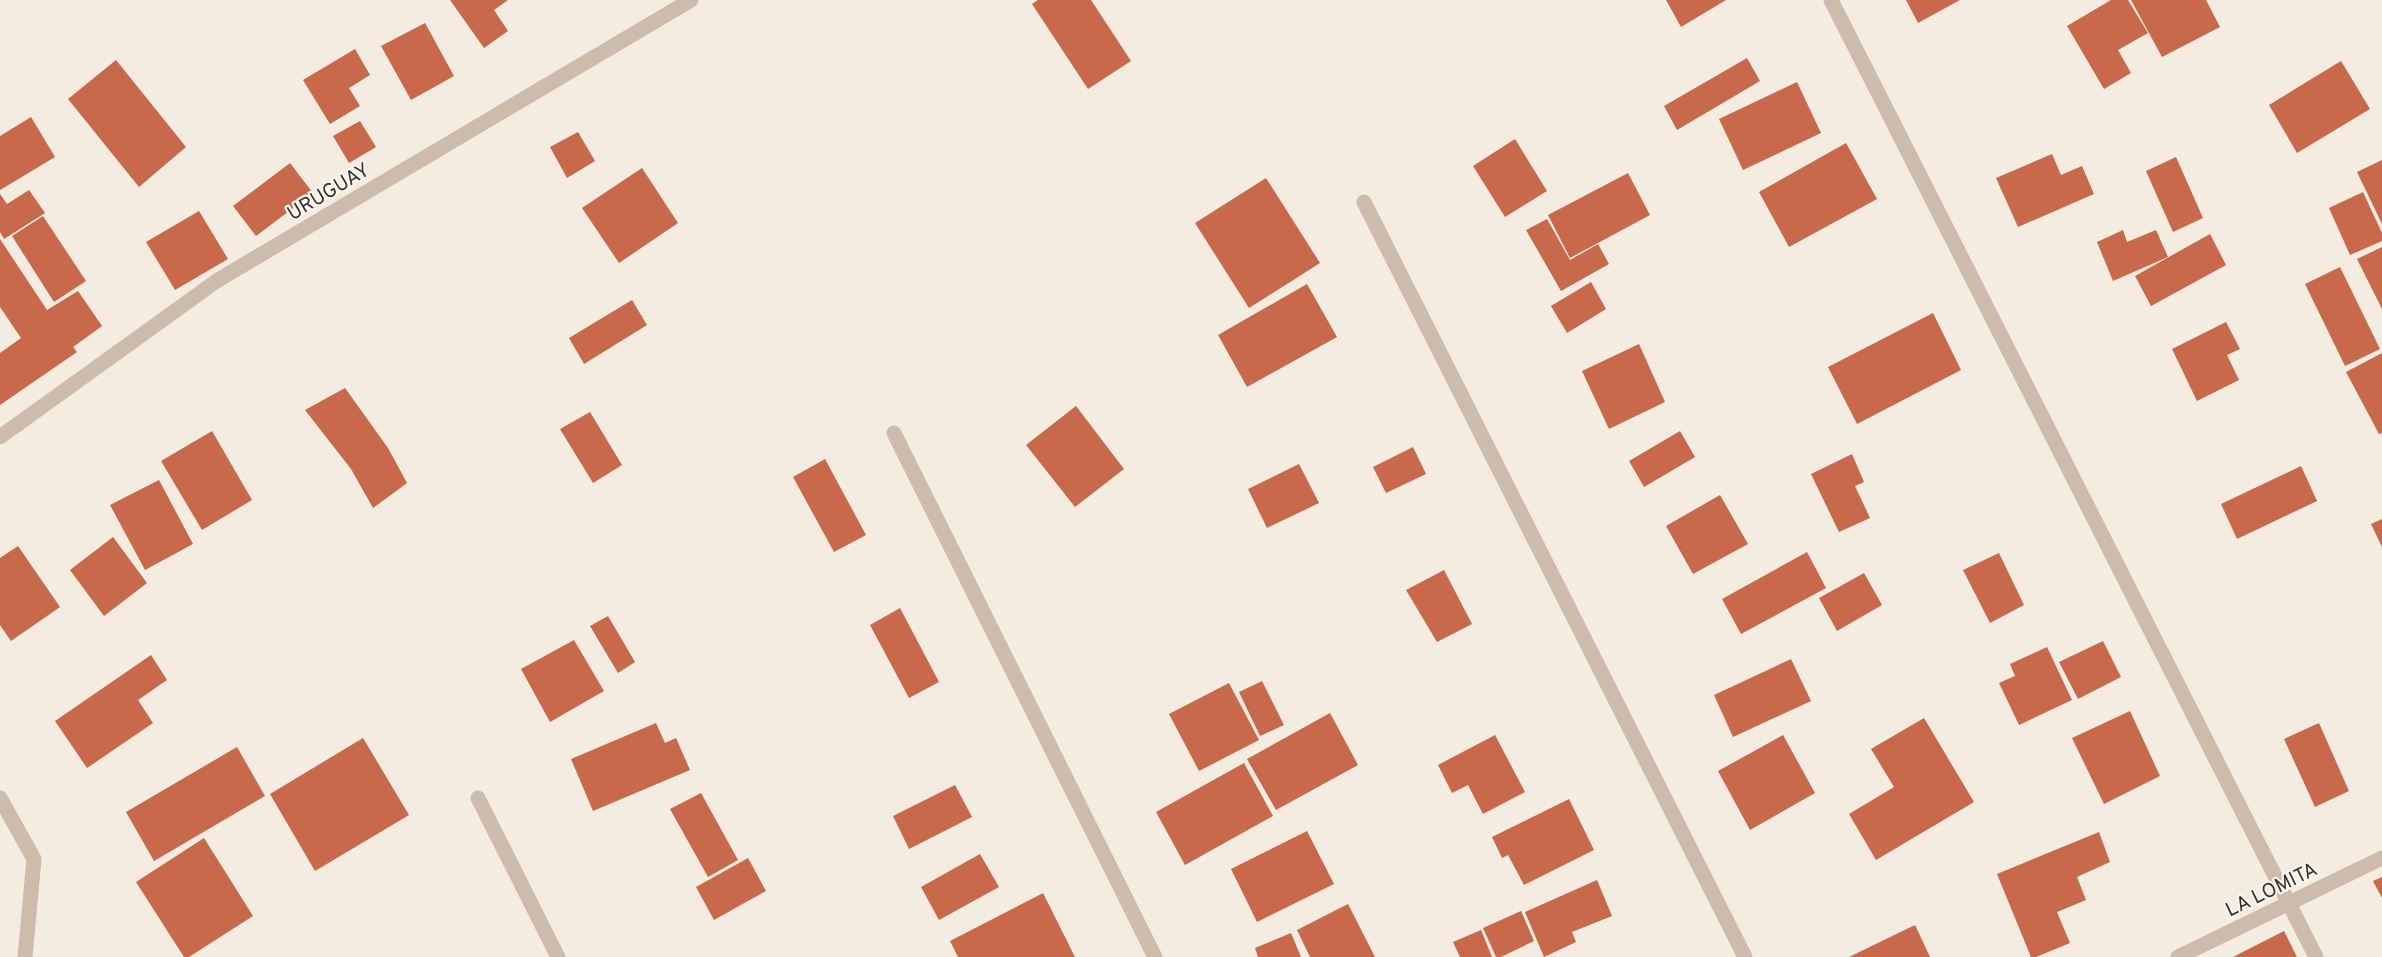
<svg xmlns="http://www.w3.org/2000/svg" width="2382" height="957" font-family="Overpass,sans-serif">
<rect width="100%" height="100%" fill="#f4ebe1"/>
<g fill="#c8694b">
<path d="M 450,0 L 508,0 L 494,10 L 508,31 L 484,48 Z"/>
<path d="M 1038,0 L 1091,0 L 1131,61 L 1088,89 L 1032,4 Z"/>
<path d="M 1666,0 L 1726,0 L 1681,27 Z"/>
<path d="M 1906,0 L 1960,0 L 1918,23 Z"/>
<path d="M 2111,0 L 2128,0 L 2148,33 L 2118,50 L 2131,73 L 2104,89 L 2067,26 Z"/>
<path d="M 2131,0 L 2206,0 L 2220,27 L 2162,57 Z"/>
<path d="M 425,23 L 454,76 L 411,100 L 381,46 Z"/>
<path d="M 355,49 L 370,75 L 349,88 L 360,106 L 330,124 L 303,80 Z"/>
<path d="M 1747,58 L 1760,81 L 1677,130 L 1664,106 Z"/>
<path d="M 116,60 L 186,147 L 139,187 L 68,99 Z"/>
<path d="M 2341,61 L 2370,109 L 2297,153 L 2269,105 Z"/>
<path d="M 1797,82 L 1821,133 L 1743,170 L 1719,119 Z"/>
<path d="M 31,117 L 55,157 L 0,190 L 0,136 Z"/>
<path d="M 360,121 L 376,147 L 349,163 L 333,136 Z"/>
<path d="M 578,132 L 595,161 L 567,178 L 550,147 Z"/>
<path d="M 1515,139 L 1547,191 L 1505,217 L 1473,166 Z"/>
<path d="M 1846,143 L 1877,199 L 1789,247 L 1759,192 Z"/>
<path d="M 2052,154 L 2061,175 L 2082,166 L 2094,194 L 2018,227 L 1996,178 Z"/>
<path d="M 2176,157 L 2203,218 L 2173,232 L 2146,171 Z"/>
<path d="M 2382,160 L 2382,224 L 2357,172 Z"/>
<path d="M 290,163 L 313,193 L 256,236 L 233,206 Z"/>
<path d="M 642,168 L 678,223 L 619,263 L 582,208 Z"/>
<path d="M 1628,173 L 1650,215 L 1570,258 L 1548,215 Z"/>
<path d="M 1266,178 L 1320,263 L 1249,308 L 1195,223 Z"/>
<path d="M 29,190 L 45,213 L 4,239 L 0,232 L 0,194 L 7,204 Z"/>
<path d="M 2363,192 L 2382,233 L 2382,241 L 2350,255 L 2329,208 Z"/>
<path d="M 199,211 L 228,259 L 175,290 L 146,242 Z"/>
<path d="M 43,216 L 86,281 L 54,302 L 12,236 Z"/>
<path d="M 1547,219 L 1570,260 L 1598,244 L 1609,264 L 1561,291 L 1526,230 Z"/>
<path d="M 2123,230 L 2127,242 L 2156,230 L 2168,257 L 2113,281 L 2097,242 Z"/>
<path d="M 2210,234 L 2226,265 L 2151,306 L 2135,276 Z"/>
<path d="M 0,239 L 47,310 L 78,291 L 102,326 L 73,347 L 77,352 L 0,405 L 0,353 L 21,338 L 0,307 Z"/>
<path d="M 2382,247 L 2382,309 L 2357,259 Z"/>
<path d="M 2340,267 L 2380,349 L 2345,366 L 2305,284 Z"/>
<path d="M 1591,282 L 1606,309 L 1567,333 L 1551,306 Z"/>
<path d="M 1307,284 L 1337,337 L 1247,387 L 1218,335 Z"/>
<path d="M 632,300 L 647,325 L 584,364 L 569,338 Z"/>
<path d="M 1933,313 L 1961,370 L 1857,424 L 1828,367 Z"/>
<path d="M 2226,322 L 2240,349 L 2227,355 L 2239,380 L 2197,401 L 2172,349 Z"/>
<path d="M 1639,344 L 1665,402 L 1609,429 L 1582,371 Z"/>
<path d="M 2382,353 L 2382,433 L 2379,434 L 2346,372 Z"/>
<path d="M 345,388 L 388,448 L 407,483 L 373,508 L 351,469 L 305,410 Z"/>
<path d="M 1076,406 L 1124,469 L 1075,507 L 1026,445 Z"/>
<path d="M 590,412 L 622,465 L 593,483 L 560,429 Z"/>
<path d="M 212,431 L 252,500 L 202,530 L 161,461 Z"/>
<path d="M 1680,431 L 1695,457 L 1644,487 L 1629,461 Z"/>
<path d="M 1413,447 L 1426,474 L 1386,493 L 1373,467 Z"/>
<path d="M 1852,454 L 1864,482 L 1855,486 L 1870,518 L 1839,532 L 1811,474 Z"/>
<path d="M 825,459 L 866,535 L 834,552 L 793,477 Z"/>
<path d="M 1299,464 L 1319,503 L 1267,528 L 1248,489 Z"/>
<path d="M 2301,466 L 2317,501 L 2237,539 L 2221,504 Z"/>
<path d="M 159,480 L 193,544 L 145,570 L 110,505 Z"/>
<path d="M 1720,495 L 1748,544 L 1693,574 L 1666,526 Z"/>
<path d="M 2382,519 L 2382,547 L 2371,524 Z"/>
<path d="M 113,537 L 147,583 L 104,616 L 70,570 Z"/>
<path d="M 18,546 L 60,607 L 11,641 L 0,625 L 0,558 Z"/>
<path d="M 1807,552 L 1826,588 L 1741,634 L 1722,599 Z"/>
<path d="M 1999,553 L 2024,605 L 1990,623 L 1963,570 Z"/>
<path d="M 1444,570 L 1472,624 L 1437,642 L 1406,590 Z"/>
<path d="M 1864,573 L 1882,605 L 1837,631 L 1819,598 Z"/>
<path d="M 900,608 L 939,682 L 909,698 L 870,625 Z"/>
<path d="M 608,616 L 635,662 L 618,673 L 590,626 Z"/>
<path d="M 574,640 L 604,691 L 550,722 L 521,669 Z"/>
<path d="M 2103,641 L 2121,677 L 2078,699 L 2059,662 Z"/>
<path d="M 2047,647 L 2072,700 L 2019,725 L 1999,683 L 2015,676 L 2010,664 Z"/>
<path d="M 151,655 L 167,680 L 138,700 L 153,723 L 87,768 L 55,721 Z"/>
<path d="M 1791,659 L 1811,701 L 1733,737 L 1714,695 Z"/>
<path d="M 1262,681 L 1284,725 L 1260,736 L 1239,692 Z"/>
<path d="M 1229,683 L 1259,740 L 1199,771 L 1169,714 Z"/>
<path d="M 2130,711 L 2160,776 L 2104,804 L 2072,738 Z"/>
<path d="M 1330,713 L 1358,765 L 1276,810 L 1247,759 Z"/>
<path d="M 1924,718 L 1974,802 L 1876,860 L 1849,814 L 1894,787 L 1871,749 Z"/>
<path d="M 656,723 L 665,743 L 676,738 L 690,770 L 593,811 L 571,759 Z"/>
<path d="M 2319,723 L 2349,791 L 2315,807 L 2284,739 Z"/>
<path d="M 1495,735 L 1525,792 L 1483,814 L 1468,785 L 1452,793 L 1438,765 Z"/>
<path d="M 1783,735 L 1815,793 L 1750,830 L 1718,771 Z"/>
<path d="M 363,738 L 409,815 L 315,871 L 270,794 Z"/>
<path d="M 237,747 L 265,796 L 154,861 L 126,812 Z"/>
<path d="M 1244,763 L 1273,816 L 1185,865 L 1156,812 Z"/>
<path d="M 955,785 L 972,817 L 909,849 L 893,816 Z"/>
<path d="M 701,793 L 738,860 L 708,877 L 670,809 Z"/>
<path d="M 1569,799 L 1594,850 L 1524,885 L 1508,855 L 1502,858 L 1492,837 Z"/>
<path d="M 1307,831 L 1334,884 L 1257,922 L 1231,869 Z"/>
<path d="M 2099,832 L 2110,862 L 2077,877 L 2086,900 L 2057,912 L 2070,943 L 2036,957 L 2031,957 L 1997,874 Z"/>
<path d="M 204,838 L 253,916 L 189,957 L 184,957 L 136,882 Z"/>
<path d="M 980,854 L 999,887 L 939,920 L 921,887 Z"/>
<path d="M 748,858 L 766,891 L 714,920 L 696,887 Z"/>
<path d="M 2382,877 L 2382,898 L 2373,881 Z"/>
<path d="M 1597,880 L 1612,916 L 1572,932 L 1576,942 L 1544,957 L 1525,912 Z"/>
<path d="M 1043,893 L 1075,957 L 958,957 L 950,941 Z"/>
<path d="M 1348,904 L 1375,957 L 1310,957 L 1297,930 Z"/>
<path d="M 1521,911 L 1534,941 L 1501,957 L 1496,957 L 1483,928 Z"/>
<path d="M 1915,925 L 1930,957 L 1849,957 Z"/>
<path d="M 1481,930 L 1492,957 L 1460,957 L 1453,942 Z"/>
<path d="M 2284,931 L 2297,957 L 2233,957 Z"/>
<path d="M 1291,933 L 1301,957 L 1258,957 L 1255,948 Z"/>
</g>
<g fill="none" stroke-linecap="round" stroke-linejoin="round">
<g stroke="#cdbbac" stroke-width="15">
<path d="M 1831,0 L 2316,957"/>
<path d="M 1364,202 L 1745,957"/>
<path d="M 894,433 L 1155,957"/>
<path d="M 0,437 L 218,280 L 691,0"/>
<path d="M 0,798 L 34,859 L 25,957"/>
<path d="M 478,798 L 558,957"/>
<path d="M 2178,957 L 2382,858"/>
</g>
</g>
<g text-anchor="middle" stroke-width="4.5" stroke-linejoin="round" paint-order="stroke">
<g font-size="20" fill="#3b302b" stroke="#fbf5ee">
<text transform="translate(328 191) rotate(-31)" y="7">URUGUAY</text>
<text transform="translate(2271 889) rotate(-26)" y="7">LA LOMITA</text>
</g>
</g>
</svg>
